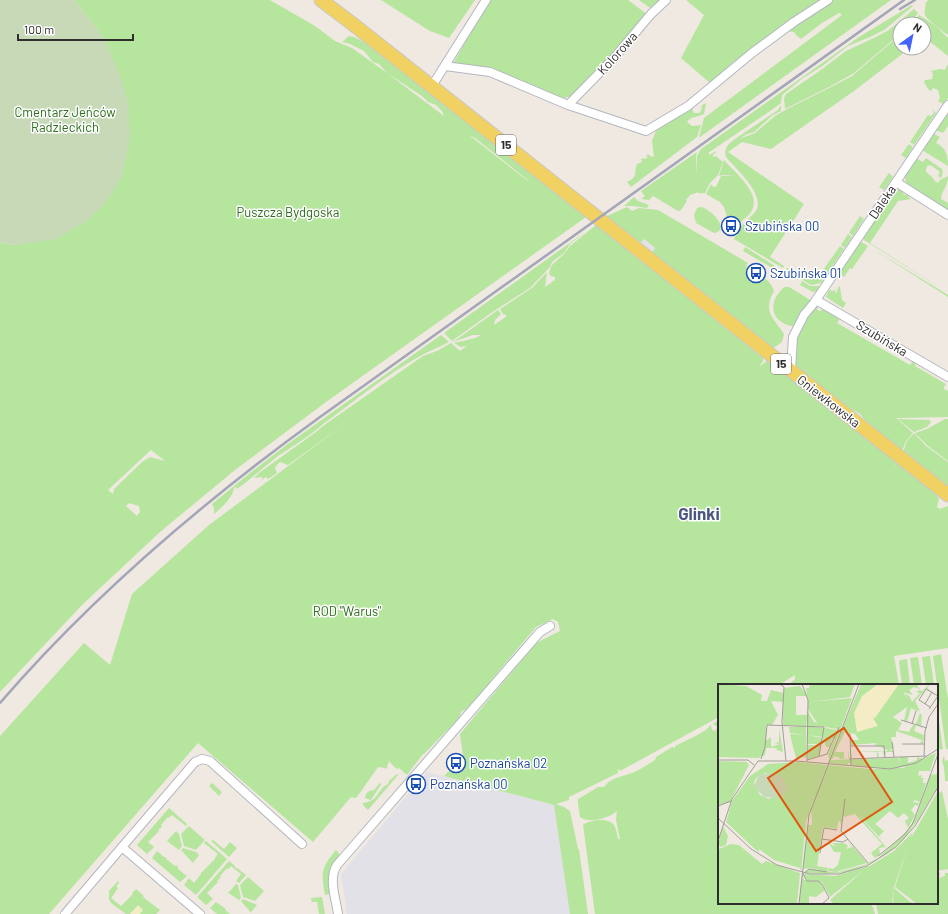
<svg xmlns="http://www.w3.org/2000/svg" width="948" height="914" font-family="Barlow,sans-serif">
<rect width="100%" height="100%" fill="#efe9e1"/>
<g fill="#e3e1e8">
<path d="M 643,239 L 655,249 L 652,253 L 640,243 Z"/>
<path d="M 427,772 L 554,805 L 573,914 L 347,914 L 341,874 Z"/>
</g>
<g fill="#b6e59e" fill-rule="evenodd">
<path d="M 74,0 L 270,0 L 315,26 L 335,41 L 352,48 L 387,73 L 379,64 L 373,62 L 364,51 L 350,44 L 342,42 L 349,36 L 354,37 L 366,43 L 586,217 L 326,402 L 235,470 L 160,532 L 82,605 L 0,692 L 0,243 L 16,245 L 105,41 L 93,24 ZM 387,73 L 422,96 L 428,102 L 436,105 L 442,111 L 444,116 ZM 469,135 L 475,138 L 529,181 L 528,181 ZM 151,450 L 165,461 L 150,457 L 142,462 L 114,489 L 113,494 L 108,490 ZM 129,503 L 139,506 L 140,512 L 137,516 L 126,506 Z"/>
<path d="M 381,0 L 475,0 L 449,38 L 430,31 Z"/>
<path d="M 489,0 L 628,0 L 648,15 L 585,84 L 571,96 L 561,99 L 525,85 L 487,67 L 454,67 L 453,64 Z"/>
<path d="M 639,0 L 662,0 L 653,10 Z"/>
<path d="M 686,0 L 821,0 L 776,30 L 732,63 L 710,83 L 681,58 L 704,15 Z"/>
<path d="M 832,0 L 891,0 L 700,137 L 699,137 L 704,118 L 842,15 L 839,13 L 822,23 L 801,39 L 797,36 L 794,32 L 786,31 Z"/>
<path d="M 929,0 L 948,0 L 948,35 C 944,32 926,19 925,15 C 924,11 926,6 926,2 Z"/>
<path d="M 912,5 L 913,6 L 884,30 L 870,37 L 848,46 L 821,67 L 803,78 L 782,95 L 781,103 L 773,109 L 708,153 L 710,155 L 715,151 L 716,153 L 713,154 L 713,157 L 716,156 L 723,162 L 718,175 L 710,183 L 705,193 L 697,193 L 696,191 L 696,193 L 690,195 L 686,200 L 687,201 L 681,210 L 678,211 L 653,196 L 649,200 L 641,199 L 645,196 L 641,191 L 697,152 L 696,156 L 697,175 L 697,156 L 701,149 L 859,37 Z"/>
<path d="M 914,9 L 918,13 L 910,24 L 900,24 L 900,34 L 854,73 L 831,86 L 785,109 L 784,98 L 786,94 L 818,72 L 846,51 L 876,37 L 889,30 Z"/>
<path d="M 919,15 L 936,26 L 948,38 L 948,56 L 924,37 L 924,24 L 912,24 Z"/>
<path d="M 900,35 L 900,48 L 910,48 L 854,91 L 771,149 L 742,142 L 728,152 L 804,204 L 770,257 L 784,266 L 783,268 L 734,239 L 734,238 C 739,233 740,228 744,223 C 748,218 754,215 757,209 C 763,192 736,169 726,157 C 723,148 730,141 738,139 L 732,141 L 778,110 L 781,105 L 781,111 L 773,115 L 754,132 L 747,134 L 739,139 L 755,133 L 775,116 L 789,108 L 833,86 L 852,76 Z"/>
<path d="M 948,64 L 948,98 L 943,104 L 938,101 L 940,98 L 938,90 L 933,88 L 931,91 L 928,89 L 924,82 L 925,80 L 933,79 L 932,77 L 933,74 L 931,71 L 941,69 L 945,70 Z"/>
<path d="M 700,101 L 692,109 L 694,113 L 699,113 L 701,111 L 702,105 L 706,103 L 704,114 C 698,117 691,116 687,122 L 692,126 L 701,125 L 697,137 L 631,187 L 627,182 C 639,176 633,174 637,164 L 642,162 L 641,159 L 648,158 L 646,156 L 648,154 L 650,156 L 654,157 L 652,141 L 656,131 Z"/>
<path d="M 932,110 L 936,113 L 914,145 L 910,142 L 928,115 L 931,116 L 934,113 Z"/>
<path d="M 948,111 L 948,126 L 943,133 L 935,130 Z"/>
<path d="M 933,133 L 940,137 L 936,143 C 946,147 948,156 948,166 L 922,150 Z"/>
<path d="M 909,144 L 913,147 L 906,158 L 901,155 Z"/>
<path d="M 916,158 L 923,162 L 926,158 L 942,169 L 943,172 L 941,178 L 938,176 L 940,172 L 932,166 L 928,165 C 924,171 926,172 931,176 C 934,179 934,181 938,183 L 940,180 L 948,176 C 948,187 942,189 941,199 L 948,203 L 948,211 L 906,183 L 905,176 Z"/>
<path d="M 724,160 C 735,173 763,194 751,212 C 748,217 743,219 740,223 L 737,223 L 736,225 L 739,226 L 732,234 L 724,207 L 720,202 L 706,194 L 711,184 L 712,186 L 716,187 L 721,176 L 735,176 L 723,175 L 719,176 Z"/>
<path d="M 889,173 L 893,177 L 884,190 L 879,187 Z"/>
<path d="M 896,189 L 902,190 L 904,195 L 908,195 L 908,197 L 911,199 L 898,201 L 870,243 L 948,293 L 864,240 L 863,237 Z"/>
<path d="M 634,197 L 638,201 L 649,205 L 647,208 L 634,206 L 624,206 Z"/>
<path d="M 627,207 L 632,211 L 639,208 L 658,210 L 748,263 L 746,266 L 753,270 L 752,273 L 759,277 L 760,275 C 768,280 771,283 774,291 C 762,312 774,318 784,334 L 782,342 L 772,349 L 652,253 L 655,248 L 644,239 L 640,243 L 624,230 L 622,230 L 607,216 Z"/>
<path d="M 701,207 C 711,209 731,230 714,233 L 696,223 L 694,215 L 697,208 Z"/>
<path d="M 860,216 L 864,219 L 853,236 L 849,233 Z"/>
<path d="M 596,225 L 763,358 L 763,361 L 759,367 L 767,361 L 897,461 L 892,471 L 897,462 L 936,495 L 939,499 L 937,507 L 940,509 L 948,506 L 948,648 L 894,656 L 899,685 L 788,685 L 795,679 L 795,675 L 779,685 L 719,685 L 719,717 L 620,771 L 619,769 L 618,770 L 618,773 L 569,797 L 569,800 L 556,804 L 564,807 L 570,811 L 578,849 L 579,849 L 588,914 L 570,914 L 554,805 L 444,776 L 463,757 L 460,734 L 536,643 L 560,631 L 558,622 L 553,619 L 536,627 L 492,679 L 486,689 L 465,710 L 462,711 C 460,714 460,717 458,719 C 447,731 435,742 424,754 L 423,754 L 407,775 L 399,768 L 397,769 C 394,767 391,763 388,760 L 389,763 L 387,765 L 389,769 L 387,766 L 387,768 L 386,769 L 385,768 L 378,767 L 357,797 L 355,798 L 351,797 L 313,842 L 198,743 L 49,914 L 0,914 L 0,736 L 84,643 L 110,665 L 132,594 L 209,525 L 346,423 L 288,465 L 280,462 L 277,465 L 275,468 L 277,473 L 268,479 L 266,477 L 262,480 L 263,477 L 254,478 L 259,473 L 316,432 L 323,426 L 423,356 L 437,351 L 451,343 L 460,351 L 467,346 L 461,347 L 454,343 C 461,341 476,339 481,335 L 473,335 L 453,342 L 498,310 L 501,314 L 495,320 L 494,325 L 507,316 L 503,314 L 500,309 L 532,288 L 547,272 L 545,287 L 555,280 L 555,277 L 551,276 L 549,274 L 551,266 L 565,253 L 570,246 Z"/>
<path d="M 588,230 L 570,244 L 564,253 L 553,261 L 549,268 L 530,288 L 491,313 L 452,341 L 444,333 Z"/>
<path d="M 848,234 L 852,237 L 845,248 L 841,245 Z"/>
<path d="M 859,242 L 863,243 L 948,295 L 948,297 L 868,246 L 852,269 L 850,268 L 844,277 L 838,273 Z"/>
<path d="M 840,246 L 844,249 L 821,283 L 811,285 L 786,270 L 787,268 L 806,279 L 819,276 Z"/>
<path d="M 745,247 L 775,266 L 774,269 L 743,251 Z"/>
<path d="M 802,281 L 810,286 L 821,286 L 818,291 L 813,292 L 800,285 Z"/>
<path d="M 839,286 L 840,287 L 842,300 L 846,303 L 843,308 L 826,297 L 829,290 L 834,291 L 836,288 L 835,292 L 836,294 Z"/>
<path d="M 784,287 L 789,287 L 812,301 L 793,326 C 781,325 770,315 774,302 C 776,295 780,292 784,287 Z"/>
<path d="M 815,307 L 818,307 L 817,309 L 819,311 L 822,310 L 823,307 L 840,318 L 837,323 L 910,365 L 913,361 L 916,363 L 915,366 L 946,384 L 944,387 L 944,389 L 948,391 L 948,417 L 896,418 L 913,433 L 906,441 L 902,451 L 869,425 L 860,414 L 846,406 L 795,366 C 796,359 795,354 795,347 L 798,348 L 795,346 L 801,326 Z"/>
<path d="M 441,335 L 449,342 C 440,347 431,350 422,355 C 387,374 355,401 323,424 C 310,436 293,446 278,456 C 264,467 251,479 237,489 L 236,487 L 234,488 C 232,499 222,507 214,514 L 214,508 L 212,504 L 250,473 L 285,446 Z"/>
<path d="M 898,419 L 930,420 L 931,422 L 927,427 L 914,432 Z"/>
<path d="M 945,419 L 948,419 L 948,461 L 928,446 L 915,433 L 927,429 Z"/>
<path d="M 914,433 L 926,446 L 948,462 L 948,488 L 903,452 L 907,441 Z"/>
<path d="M 941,654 L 948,699 L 948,749 L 946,749 L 933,656 Z"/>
<path d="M 930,656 L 934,685 L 926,685 L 922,657 Z"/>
<path d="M 918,657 L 922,685 L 914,685 L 910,658 Z"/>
<path d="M 907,659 L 910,685 L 902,685 L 899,661 L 901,660 Z"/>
<path d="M 937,708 L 943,749 L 937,750 Z"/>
<path d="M 719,720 L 719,903 L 873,903 L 872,905 L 873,908 L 875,908 L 873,909 L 875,914 L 595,914 L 583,825 C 588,820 607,817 613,824 C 616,827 617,834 618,839 L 620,839 L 616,820 L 617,811 C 609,818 590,824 580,817 L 578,804 L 578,799 L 598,787 L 604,787 C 611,777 622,777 632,773 C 640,770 648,764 655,760 L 656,757 L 672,747 L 675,748 L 675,746 C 684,741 695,737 704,731 C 708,729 708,727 711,725 L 712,730 L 715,731 L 718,727 L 713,724 Z"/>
<path d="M 944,756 L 945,761 L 948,760 L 948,781 L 945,781 L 945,779 L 944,767 L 942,761 Z"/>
<path d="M 397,774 L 398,775 L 368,810 L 363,805 L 363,803 C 380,801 376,790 388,784 L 389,781 Z"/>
<path d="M 212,783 L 222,792 L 219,796 L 209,786 Z"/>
<path d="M 382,783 L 371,800 L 365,798 C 366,792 368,791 374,790 L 379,784 Z"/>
<path d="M 942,791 L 948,819 L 948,869 L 937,871 L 937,792 L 939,793 Z"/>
<path d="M 169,808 L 187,824 L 186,826 L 172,815 L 169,818 L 168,817 L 161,825 L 162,827 L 158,830 L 159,831 L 148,842 L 154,847 L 147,854 L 137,845 Z"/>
<path d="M 189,826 L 205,840 L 196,850 L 184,846 L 181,834 Z"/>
<path d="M 176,831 L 179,834 L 182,846 L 179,850 L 167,841 Z"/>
<path d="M 213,840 L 224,849 L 230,842 L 237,848 L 229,857 L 211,841 Z"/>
<path d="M 206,841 L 227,859 L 196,895 L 184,885 L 189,878 L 194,883 L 201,874 L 201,873 L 215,859 L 215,858 L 218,854 L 204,843 Z"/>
<path d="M 183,848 L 196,852 L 199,855 L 193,863 L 181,850 Z"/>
<path d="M 336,850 L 340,855 L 330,870 L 329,878 L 330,894 L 325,895 C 321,872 321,868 336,850 Z"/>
<path d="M 157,851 L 164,857 L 167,858 L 166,859 L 175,866 L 176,865 L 178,867 L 178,869 L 187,876 L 180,882 L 152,858 Z"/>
<path d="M 229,861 L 235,866 L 235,868 L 237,868 L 246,875 L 239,883 L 236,881 L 241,874 L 231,866 L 228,869 L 227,868 L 220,876 L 221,877 L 217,881 L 218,882 L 207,893 L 213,899 L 206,905 L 198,898 L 198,896 Z"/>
<path d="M 941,873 L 939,876 L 940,879 L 941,877 L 945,876 L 945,873 L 948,873 L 948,914 L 878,914 L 876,903 L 937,903 L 937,874 Z"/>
<path d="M 248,877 L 264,891 L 255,901 L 243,897 L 240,885 Z"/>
<path d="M 118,881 L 119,883 L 116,886 L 118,888 L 111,898 L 121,906 L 133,894 L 132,893 L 136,889 L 144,896 L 143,897 L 160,910 L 156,914 L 126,914 L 111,903 L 109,899 L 109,891 Z"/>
<path d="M 236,884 L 238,885 L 241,898 L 239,900 L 227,892 L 229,892 Z"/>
<path d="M 322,897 L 325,914 L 319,914 L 317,902 L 312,902 L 311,898 Z"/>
<path d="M 243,899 L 257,905 L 251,912 L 252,914 L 241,901 Z"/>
<path d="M 216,902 L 226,909 L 225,910 L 230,914 L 217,914 L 210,908 Z"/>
</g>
<path fill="#f3ecc5" d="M 138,905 L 143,910 L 140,914 L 130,914 Z"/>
<path fill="#c8d9b8" d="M 0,0 L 74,0 L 93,24 L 105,41 L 120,75 L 128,102 L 130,137 L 122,177 L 104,205 L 85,222 L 56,239 L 16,245 L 0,243 Z"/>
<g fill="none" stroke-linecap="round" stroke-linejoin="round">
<defs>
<g id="minor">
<path d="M 445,66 L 490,72 L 568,105 L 646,131 L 688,106 L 752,53 L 794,22 L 828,0"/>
<path d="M 432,86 L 486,0"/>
<path d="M 568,105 L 615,57 L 651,14 L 666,0"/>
<path d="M 896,182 L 948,215"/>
<path d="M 816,300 L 948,377"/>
<path d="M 791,371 L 793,337 L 804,315 L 814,303 L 948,105"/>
<path d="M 122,847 L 195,762 L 202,759 L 210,761 L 302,844"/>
<path d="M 65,914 L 122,847 L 200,914"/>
<path d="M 338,914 C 336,899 328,879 337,865 L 540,632 L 550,626"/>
</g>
<path id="primary" d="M 321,0 L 354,25 L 948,495"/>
</defs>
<use href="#minor" stroke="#b4b7c1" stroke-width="10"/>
<use href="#primary" stroke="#c9c9c9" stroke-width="15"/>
<use href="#minor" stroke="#fff" stroke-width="8"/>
<use href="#primary" stroke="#f2d163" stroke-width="13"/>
<g stroke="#a3a6b8" stroke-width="2.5">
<path d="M 900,9 L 915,0"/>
<path d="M 0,703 C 94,594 204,501 320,417 L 904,0"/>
</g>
</g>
<defs>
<symbol id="bus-ring" viewBox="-11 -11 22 22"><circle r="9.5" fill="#fff" stroke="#1a4fb4" stroke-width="1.5"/><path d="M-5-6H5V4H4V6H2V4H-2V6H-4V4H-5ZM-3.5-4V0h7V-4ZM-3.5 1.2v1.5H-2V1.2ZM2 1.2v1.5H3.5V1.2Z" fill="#1a4fb4"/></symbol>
</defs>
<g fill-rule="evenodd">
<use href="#bus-ring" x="720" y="215" width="22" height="22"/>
<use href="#bus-ring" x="745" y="262" width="22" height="22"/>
<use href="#bus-ring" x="445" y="752" width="22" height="22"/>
<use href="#bus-ring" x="405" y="773" width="22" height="22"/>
</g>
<g text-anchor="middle" stroke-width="3" stroke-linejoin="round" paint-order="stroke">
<g fill="#fff" stroke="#6d6d6d" stroke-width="1">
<rect x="496" y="135" width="20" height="20" rx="3"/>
<rect x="771" y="354" width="20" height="20" rx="3"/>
</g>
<g font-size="12" font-weight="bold" fill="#2e2e2e">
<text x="506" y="149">15</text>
<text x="781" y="368">15</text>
</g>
<g font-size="13" fill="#2e2e2e" stroke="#fff">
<text transform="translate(617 53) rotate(-48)" y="5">Kolorowa</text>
<text transform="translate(882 202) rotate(-56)" y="5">Daleka</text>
<text transform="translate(882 338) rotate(31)" y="5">Szubińska</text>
<text transform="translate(829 401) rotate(38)" y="5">Gniewkowska</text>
</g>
<g font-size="13" fill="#2c6e1b" stroke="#fff">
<text x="65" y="117">Cmentarz Jeńców<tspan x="65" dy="15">Radzieckich</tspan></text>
<text x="288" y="217">Puszcza Bydgoska</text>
<text x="347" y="616">ROD "Warus"</text>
</g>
<g font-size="13" fill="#164399" stroke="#fff" text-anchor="start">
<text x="745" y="231">Szubińska 00</text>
<text x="770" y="278">Szubińska 01</text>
<text x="470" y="768">Poznańska 02</text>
<text x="430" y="789">Poznańska 00</text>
</g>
<g font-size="17" font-weight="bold" fill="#4d5680" stroke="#fff">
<text x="699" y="520">Glinki</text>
</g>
</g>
<g transform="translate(718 684)">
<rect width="220" height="220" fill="#efe9e1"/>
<path d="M 0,0 L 28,2 L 44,11 L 43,17 L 49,17 L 53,6 L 65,9 L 65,18 L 53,17 L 60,31 L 54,41 L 48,41 L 48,57 L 53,53 L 53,63 L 62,60 L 56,59 L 61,58 L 61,44 L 65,68 L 59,66 L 58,64 L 48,64 L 47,71 L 40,74 L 0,73 ZM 92,0 L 137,0 L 132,13 L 90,18 L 88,4 L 91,4 ZM 143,0 L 201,0 L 199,2 L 202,5 L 196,3 L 191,6 L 195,11 L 185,8 L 189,14 L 187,9 L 192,13 L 194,18 L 202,9 L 198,8 L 201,6 L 205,7 L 208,3 L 212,0 L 209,4 L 220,12 L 208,5 L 197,17 L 202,27 L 198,26 L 204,31 L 203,42 L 196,40 L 198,40 L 202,29 L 193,24 L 189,38 L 186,37 L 189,23 L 175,33 L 184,39 L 180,46 L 191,48 L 195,41 L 206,44 L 198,42 L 196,47 L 206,51 L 205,59 L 205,60 L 202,59 L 204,56 L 178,47 L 178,53 L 173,53 L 176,64 L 171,66 L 176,67 L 176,68 L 168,68 L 168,72 L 167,68 L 170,66 L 167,65 L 166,73 L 165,67 L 160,68 L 161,73 L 159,73 L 159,68 L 133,68 L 134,74 L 132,74 L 132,62 L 133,68 L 166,67 L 166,64 L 156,61 L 159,59 L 133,61 L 132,51 L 133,56 L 141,56 L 137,50 L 133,49 L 131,53 L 130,49 L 127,48 L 117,68 L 126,68 L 126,74 L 130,74 L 131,66 L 131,74 L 123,75 L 117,72 L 113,76 L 181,74 L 181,81 L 182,73 L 190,73 L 190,79 L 199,76 L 199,73 L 205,75 L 190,82 L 171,85 L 134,82 L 131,78 L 130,81 L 110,79 ZM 82,2 L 89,12 L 78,12 L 78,18 L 65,18 L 66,4 ZM 134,14 L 111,76 L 110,70 L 117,55 L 114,55 L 112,63 L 108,63 L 107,58 L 104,58 L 107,44 L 119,46 L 123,42 L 119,45 L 101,42 L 89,42 L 89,32 L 88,42 L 65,41 L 65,18 L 78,18 L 78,31 L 89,31 L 89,26 L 96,38 L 99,39 L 90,25 L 90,18 ZM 88,42 L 88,51 L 72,49 L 71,43 ZM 89,42 L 107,44 L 105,53 L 89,51 ZM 72,50 L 88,51 L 88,60 L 74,59 ZM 89,51 L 104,54 L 103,60 L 89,60 ZM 74,59 L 88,60 L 88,73 L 78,74 ZM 89,61 L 103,61 L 101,72 L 90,75 ZM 218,69 L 212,87 L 201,87 L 200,92 L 204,91 L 203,94 L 208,95 L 205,95 L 205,99 L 208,99 L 202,118 L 197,116 L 195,118 L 201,119 L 200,122 L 195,120 L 197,121 L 193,126 L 197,131 L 190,144 L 187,137 L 191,134 L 186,129 L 180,134 L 172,127 L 157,140 L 166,147 L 161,152 L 165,157 L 138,128 L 168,163 L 161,164 L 162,170 L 160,172 L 157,174 L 153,169 L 164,160 L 137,130 L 126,133 L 126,129 L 123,140 L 121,136 L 119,145 L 105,143 L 99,182 L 115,185 L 120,181 L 123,168 L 116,168 L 112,161 L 106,161 L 106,160 L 110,159 L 111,161 L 113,157 L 116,158 L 113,158 L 113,161 L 118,162 L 114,159 L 126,159 L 130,162 L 128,165 L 134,163 L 129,156 L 149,179 L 117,188 L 111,188 L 109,184 L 109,187 L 92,184 L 85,185 L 90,141 L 94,141 L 93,123 L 110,81 L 152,85 L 185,84 ZM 0,77 L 29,78 L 31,81 L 12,118 L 0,121 ZM 80,78 L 109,81 L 88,138 L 83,188 L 82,184 L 56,176 L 41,165 L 41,168 L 37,165 L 8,138 L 14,117 L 32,92 L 50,80 ZM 47,89 L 64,93 L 69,105 L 51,115 L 42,111 L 36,99 L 38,94 ZM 220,90 L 220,102 L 201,134 L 185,156 L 169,170 L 151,180 L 129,188 L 108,190 L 86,189 L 91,185 L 121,188 L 146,181 L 160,174 L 191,145 L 199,130 L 212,91 ZM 220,107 L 220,220 L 199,220 L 177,203 L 190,162 L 176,203 L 152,182 L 176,167 L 195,148 L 193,154 ZM 5,142 L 10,152 L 8,161 L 3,163 L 0,160 ZM 13,160 L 21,161 L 44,180 L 48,177 L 82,189 L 79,220 L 0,220 L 0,169 L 1,165 ZM 152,182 L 176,203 L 174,220 L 115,220 L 112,216 L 146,186 L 112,213 L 104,198 L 89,196 L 85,190 L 117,192 ZM 84,189 L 86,196 L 101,197 L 107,206 L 98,213 L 91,212 L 91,220 L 81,220 ZM 176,204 L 191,217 L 197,220 L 175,220 Z" fill="#b6e59e" fill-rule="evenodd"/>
<path d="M 160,0 L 181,0 L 157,34 L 155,34 L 160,42 L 139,48 L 136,29 L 144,12 Z" fill="#f3ecc5"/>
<path d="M 52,89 L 64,93 L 69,102 L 67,110 L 61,114 L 46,113 L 36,102 L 41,91 Z" fill="#c8d9b8"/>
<path fill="none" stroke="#a29e99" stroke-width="1" d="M 84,0 L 90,16 L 89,77M 63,1 L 66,3 L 64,38 L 68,77M 207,20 L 214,8M 212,23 L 201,16 L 208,5 L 220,12M 211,25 L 220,12M 183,36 L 209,44M 194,40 L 198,27M 132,50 L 133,81M 174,58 L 176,73M 184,60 L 206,60M 132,62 L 166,62 L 167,74M 206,72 L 207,47 L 211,33 L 220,20M 43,75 L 47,63 L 49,41 L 106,43 L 101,72M 131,75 L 208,72M 0,76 L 30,76 L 36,81M 89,76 L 109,70 L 121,43M 127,115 L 123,147 L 150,179M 0,122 L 13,117M 0,134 L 33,165 L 59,181 L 92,190 L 121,190 L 149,182 L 178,163 L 197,142 L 220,103M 104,155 L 106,144 L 119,146M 0,157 L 14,115 L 40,77 L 78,77 L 172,85 L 198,79 L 220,65M 102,169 L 104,155 L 125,158 L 130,155M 160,172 L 186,151 L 195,139 L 220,70M 81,220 L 91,131 L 141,0M 104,220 L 111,214 L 104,200 L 100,197 L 89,197 L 85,190 L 91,185 L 109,188"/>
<path fill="#df570e" fill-opacity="0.15" stroke="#df570e" stroke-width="2" d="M 126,44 L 174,118 L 98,167 L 50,94 Z"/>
<rect width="220" height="220" fill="none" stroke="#2e2e2e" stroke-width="2"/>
</g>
<g transform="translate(912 36) rotate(33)"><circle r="19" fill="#ffffff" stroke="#ababab"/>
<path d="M0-3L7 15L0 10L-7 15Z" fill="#4264fb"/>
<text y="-6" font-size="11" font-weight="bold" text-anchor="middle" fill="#2e2e2e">N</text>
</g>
<path d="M18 34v6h115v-6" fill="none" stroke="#2e2e2e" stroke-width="2"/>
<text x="24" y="34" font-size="12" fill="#2e2e2e" stroke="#ffffff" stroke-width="3" paint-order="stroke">100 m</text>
</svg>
